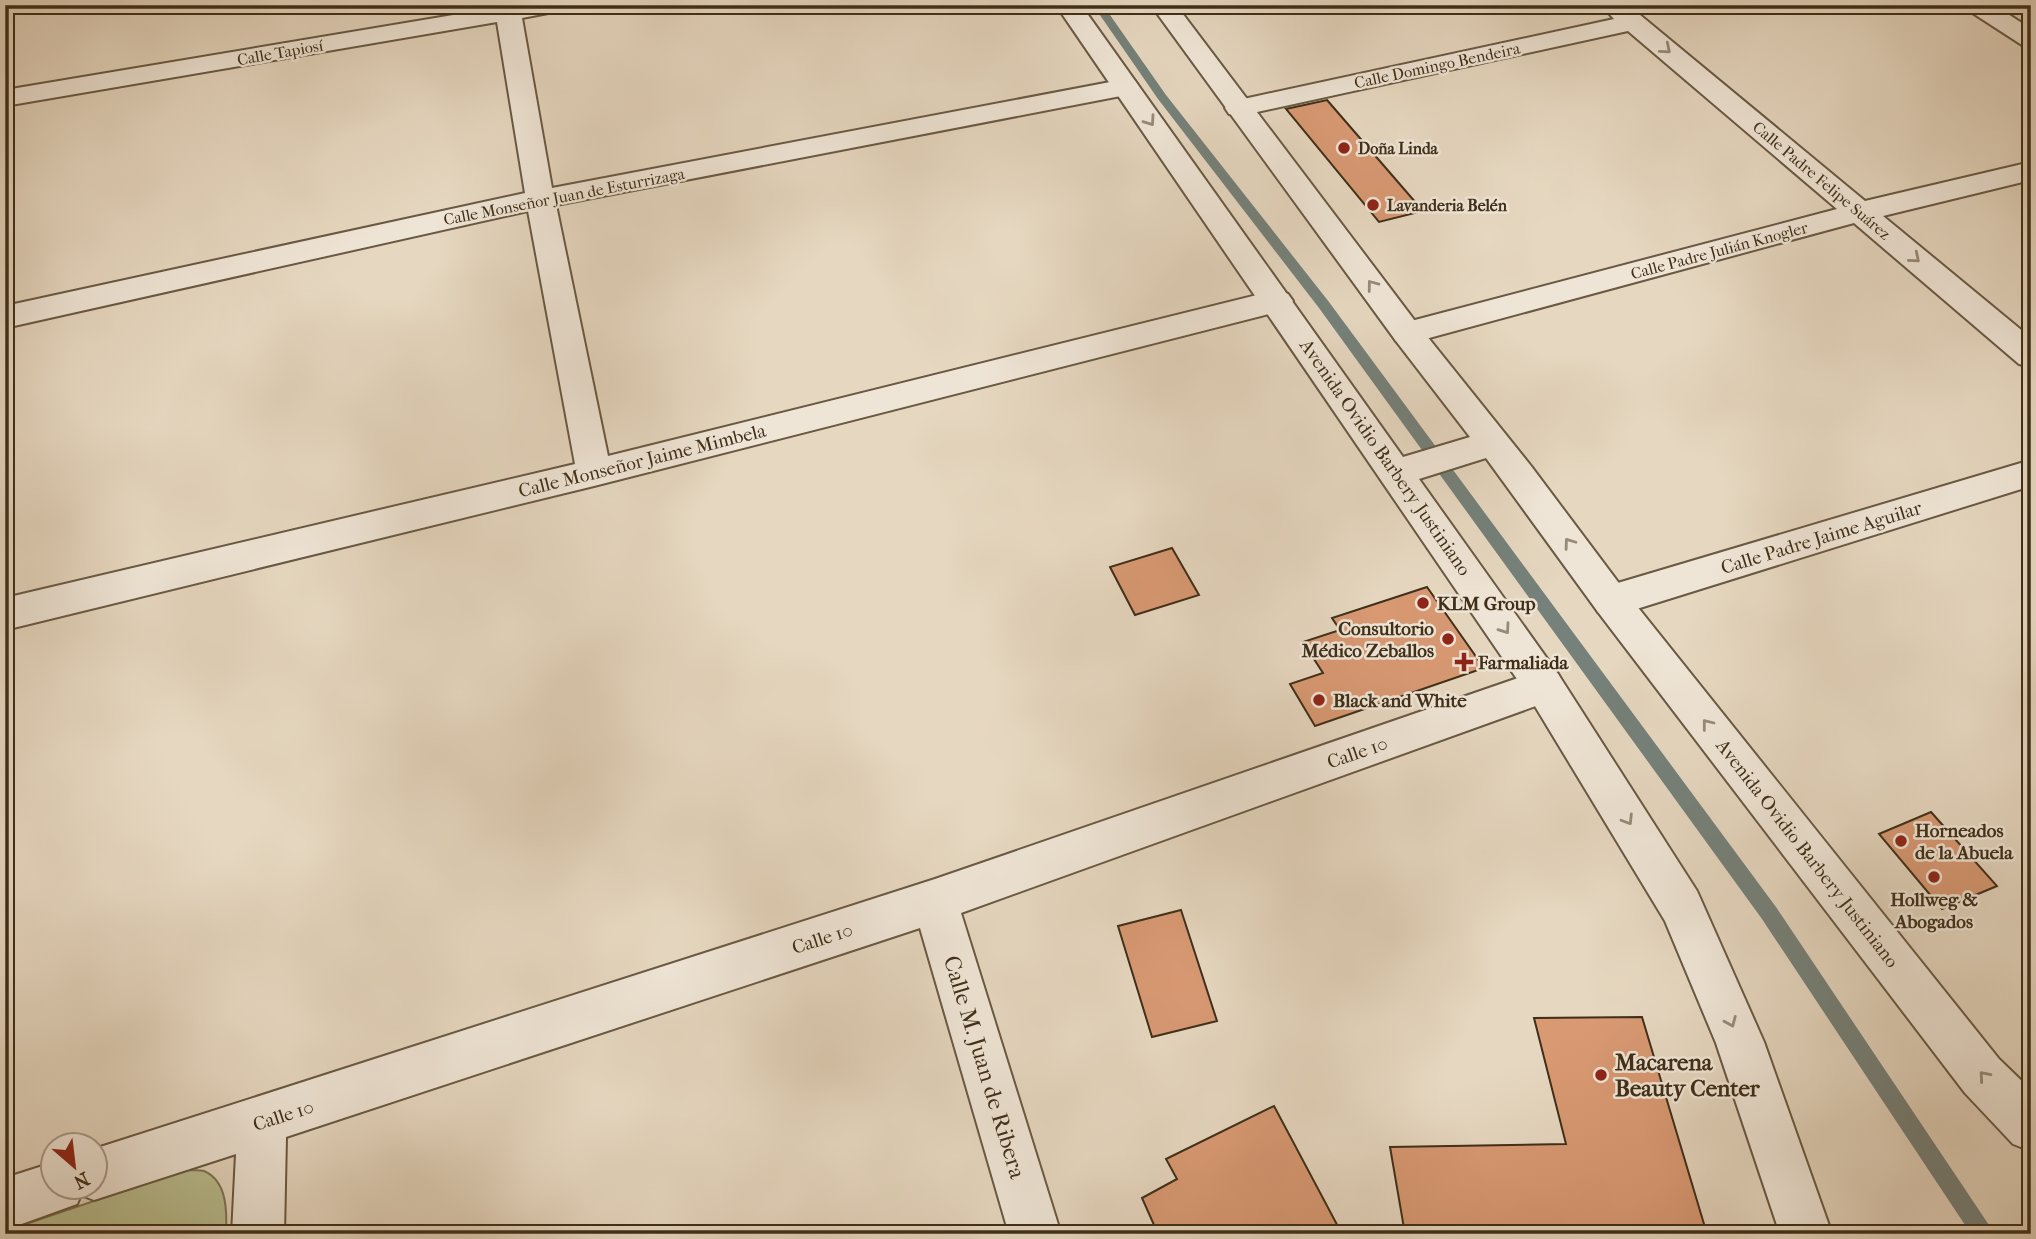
<svg xmlns="http://www.w3.org/2000/svg" width="2036" height="1239" font-family="'IM FELL French Canon',serif">
<rect width="100%" height="100%" fill="#e6d7c0"/>
<filter id="stains"><feTurbulence type="fractalNoise" baseFrequency=".00286" numOctaves="4"/><feColorMatrix values="0 0 0 0 .2 0 0 0 0 .09 0 0 0 0 .02 0 0 0 .5 -.17"/></filter>
<radialGradient id="worn" r=".72"><stop offset=".6" stop-color="#630" stop-opacity="0"/><stop offset="1" stop-color="#630" stop-opacity=".3"/></radialGradient>
<path fill="#b9bd8f" stroke="#7c7654" stroke-width="2" d="M 186,1170 C 191,1170 199,1170 204,1171 C 228,1181 227,1214 226,1234 L 5,1234 L 5,1231 Z"/>
<g fill="none" stroke-linecap="round" stroke-linejoin="round">
<path fill="#75817a" fill-rule="evenodd" d="M 1093,5 L 1103,5 L 1166,95 L 1329,302 L 1776,907 L 1995,1234 L 1971,1234 L 1762,919 L 1319,308 L 1158,99 Z"/>
</g>
<g fill="#d89973" stroke="#3f2f19" stroke-width="2">
<path d="M 1327,100 L 1423,211 L 1379,222 L 1286,109 Z"/>
<path d="M 1172,548 L 1199,595 L 1135,615 L 1110,567 Z"/>
<path d="M 1427,587 L 1484,668 L 1315,726 L 1290,684 L 1323,673 L 1303,642 L 1340,630 L 1332,618 Z"/>
<path d="M 1931,812 L 1997,886 L 1942,909 L 1879,834 Z"/>
<path d="M 1181,910 L 1217,1021 L 1152,1037 L 1118,926 Z"/>
<path d="M 1642,1017 L 1707,1234 L 1405,1234 L 1390,1147 L 1566,1144 L 1534,1018 Z"/>
<path d="M 1274,1106 L 1342,1234 L 1158,1234 L 1142,1198 L 1177,1179 L 1166,1159 Z"/>
</g>
<g fill="none" stroke-linecap="round" stroke-linejoin="round">
<defs>
<g id="minor">
<path d="M 495,5 L 567,5 L 564,10 L 522,18 L 552,188 L 1126,79 L 1135,81 L 1139,87 L 1135,93 L 1126,95 L 556,205 L 608,456 L 1277,290 L 1288,294 L 1293,301 L 1288,308 L 1277,312 L 594,486 L 5,630 L 5,598 L 575,464 L 528,211 L 5,328 L 5,306 L 525,193 L 497,22 L 5,106 L 5,90 L 495,8 Z"/>
<path d="M 1601,5 L 1628,5 L 1865,201 L 2031,162 L 2031,180 L 1883,216 L 2031,338 L 2031,367 L 2019,364 L 1854,223 L 1407,344 L 1396,341 L 1391,333 L 1396,325 L 1837,209 L 1628,31 L 1239,116 L 1229,114 L 1225,108 L 1229,102 L 1239,100 L 1614,19 Z"/>
<path d="M 1965,5 L 1994,5 L 2031,29 L 2031,48 L 2022,45 L 1968,10 Z"/>
<path d="M 2031,460 L 2031,486 L 1611,617 L 1598,612 L 1592,601 L 1598,590 L 1611,585 Z"/>
<path d="M 1544,669 L 1558,674 L 1564,686 L 1558,698 L 961,913 L 1061,1234 L 1009,1234 L 920,928 L 286,1137 L 284,1234 L 232,1234 L 236,1154 L 94,1200 L 81,1195 L 77,1204 L 5,1230 L 5,1178 L 52,1163 L 52,1186 L 94,1186 L 94,1149 L 935,879 Z"/>
</g>
<path id="tertiary" d="M 1056,5 L 1081,5 L 1403,457 L 1470,437 L 1396,341 L 1151,5 L 1176,5 L 1418,325 L 1531,466 L 1624,590 L 1999,1059 L 2031,1090 L 2031,1151 L 2013,1144 L 1965,1093 L 1598,612 L 1486,458 L 1419,479 L 1558,674 L 1697,891 L 1764,1042 L 1832,1234 L 1780,1234 L 1716,1043 L 1665,921 L 1530,698 Z"/>
</defs>
<use href="#minor" stroke="#695943" stroke-width="4"/>
<use href="#tertiary" stroke="#695943" stroke-width="4"/>
<use href="#minor" fill="#efe5d6" fill-rule="evenodd"/>
<use href="#tertiary" fill="#efe5d6" fill-rule="evenodd"/>
</g>
<defs><path id="oneway-chevron" d="M-2-3.5L2.5 0L-2 3.5" fill="none" stroke-width="1.6" stroke-linecap="round" stroke-linejoin="round" transform="scale(1.75)"/></defs>
<g stroke="#978a78">
<use href="#oneway-chevron" transform="translate(1666 49) rotate(40)"/>
<use href="#oneway-chevron" transform="translate(1150 121) rotate(55)"/>
<use href="#oneway-chevron" transform="translate(1915 258) rotate(40)"/>
<use href="#oneway-chevron" transform="translate(1372 285) rotate(-127)"/>
<use href="#oneway-chevron" transform="translate(1569 543) rotate(-126)"/>
<use href="#oneway-chevron" transform="translate(1505 629) rotate(55)"/>
<use href="#oneway-chevron" transform="translate(1707 724) rotate(-128)"/>
<use href="#oneway-chevron" transform="translate(1628 820) rotate(58)"/>
<use href="#oneway-chevron" transform="translate(1731 1022) rotate(67)"/>
<use href="#oneway-chevron" transform="translate(1984 1076) rotate(-131)"/>
</g>
<g fill="#8f2418" stroke="#efe5d6" stroke-width="2.5">
<circle cx="1344" cy="148" r="7"/>
<circle cx="1373" cy="205" r="7"/>
<circle cx="1423" cy="603" r="7"/>
<circle cx="1448" cy="639" r="7"/>
<path d="M1460.5 651.5h7v7h7v7h-7v7h-7v-7h-7v-7h7z"/>
<circle cx="1319" cy="700" r="7"/>
<circle cx="1901" cy="841" r="7"/>
<circle cx="1934" cy="877" r="7"/>
<circle cx="1601" cy="1075" r="7"/>
</g>
<g text-anchor="middle" stroke-width="5" stroke-linejoin="round" paint-order="stroke">
<g font-size="16" fill="#3f2f19" stroke="#efe5d6">
<text transform="translate(280 52) rotate(-10)" y="6">Calle Tapiosí</text>
<text transform="translate(1437 65) rotate(-12)" y="6">Calle Domingo Bendeira</text>
<text transform="translate(1822 180) rotate(40)" y="6">Calle Padre Felipe Suárez</text>
<text transform="translate(564 196) rotate(-11)" y="6">Calle Monseñor Juan de Esturrizaga</text>
<text transform="translate(1719 250) rotate(-15)" y="6">Calle Padre Julián Knogler</text>
</g>
<g font-size="16" font-weight="bold" fill="#3f2f19" stroke="#efe5d6" text-anchor="start">
<text x="1358" y="154">Doña Linda</text>
<text x="1387" y="211">Lavanderia Belén</text>
</g>
<g font-size="19" fill="#3f2f19" stroke="#efe5d6">
<text transform="translate(1386 457) rotate(55)" y="7">Avenida Ovidio Barbery Justiniano</text>
<text transform="translate(642 460) rotate(-14)" y="7">Calle Monseñor Jaime Mimbela</text>
<text transform="translate(1821 537) rotate(-17)" y="7">Calle Padre Jaime Aguilar</text>
<text transform="translate(1357 752) rotate(-19)" y="7">Calle 10</text>
<text transform="translate(1808 853) rotate(52)" y="7">Avenida Ovidio Barbery Justiniano</text>
<text transform="translate(822 938) rotate(-18)" y="7">Calle 10</text>
<text transform="translate(283 1115) rotate(-18)" y="7">Calle 10</text>
</g>
<g font-size="19" font-weight="bold" fill="#3f2f19" stroke="#efe5d6" text-anchor="start">
<text x="1437" y="610">KLM Group</text>
<text x="1434" y="635" text-anchor="end">Consultorio<tspan x="1434" dy="22">Médico Zeballos</tspan></text>
<text x="1478" y="669">Farmaliada</text>
<text x="1333" y="707">Black and White</text>
<text x="1915" y="837">Horneados<tspan x="1915" dy="22">de la Abuela</tspan></text>
<text x="1934" y="906" text-anchor="middle">Hollweg &amp;<tspan x="1934" dy="22">Abogados</tspan></text>
</g>
<g font-size="23" font-weight="bold" fill="#3f2f19" stroke="#efe5d6" text-anchor="start">
<text x="1615" y="1070">Macarena<tspan x="1615" dy="26">Beauty Center</tspan></text>
</g>
<g font-size="23" fill="#3f2f19" stroke="#efe5d6">
<text transform="translate(985 1067) rotate(73)" y="8">Calle M. Juan de Ribera</text>
</g>
</g>
<rect width="2036" height="1239" fill="none" stroke="#e6d7c0" stroke-width="28"/>
<rect x="7" y="7" width="2022" height="1225" fill="none" stroke="#3f2f19" stroke-width="3.5"/>
<rect x="14" y="14" width="2008" height="1211" fill="none" stroke="#3f2f19" stroke-width="2"/>
<g transform="translate(74 1166) rotate(152)"><circle r="33" fill="#efe5d6" stroke="#a99c8a" stroke-width="2"/>
<path d="M0-5L12 26L0 18L-12 26Z" fill="#8f2418"/>
<text y="-10" font-size="19" font-weight="bold" text-anchor="middle" fill="#3f2f19">N</text>
</g>
<rect width="100%" height="100%" filter="url(#stains)"/>
<rect width="100%" height="100%" fill="url(#worn)"/>
</svg>
